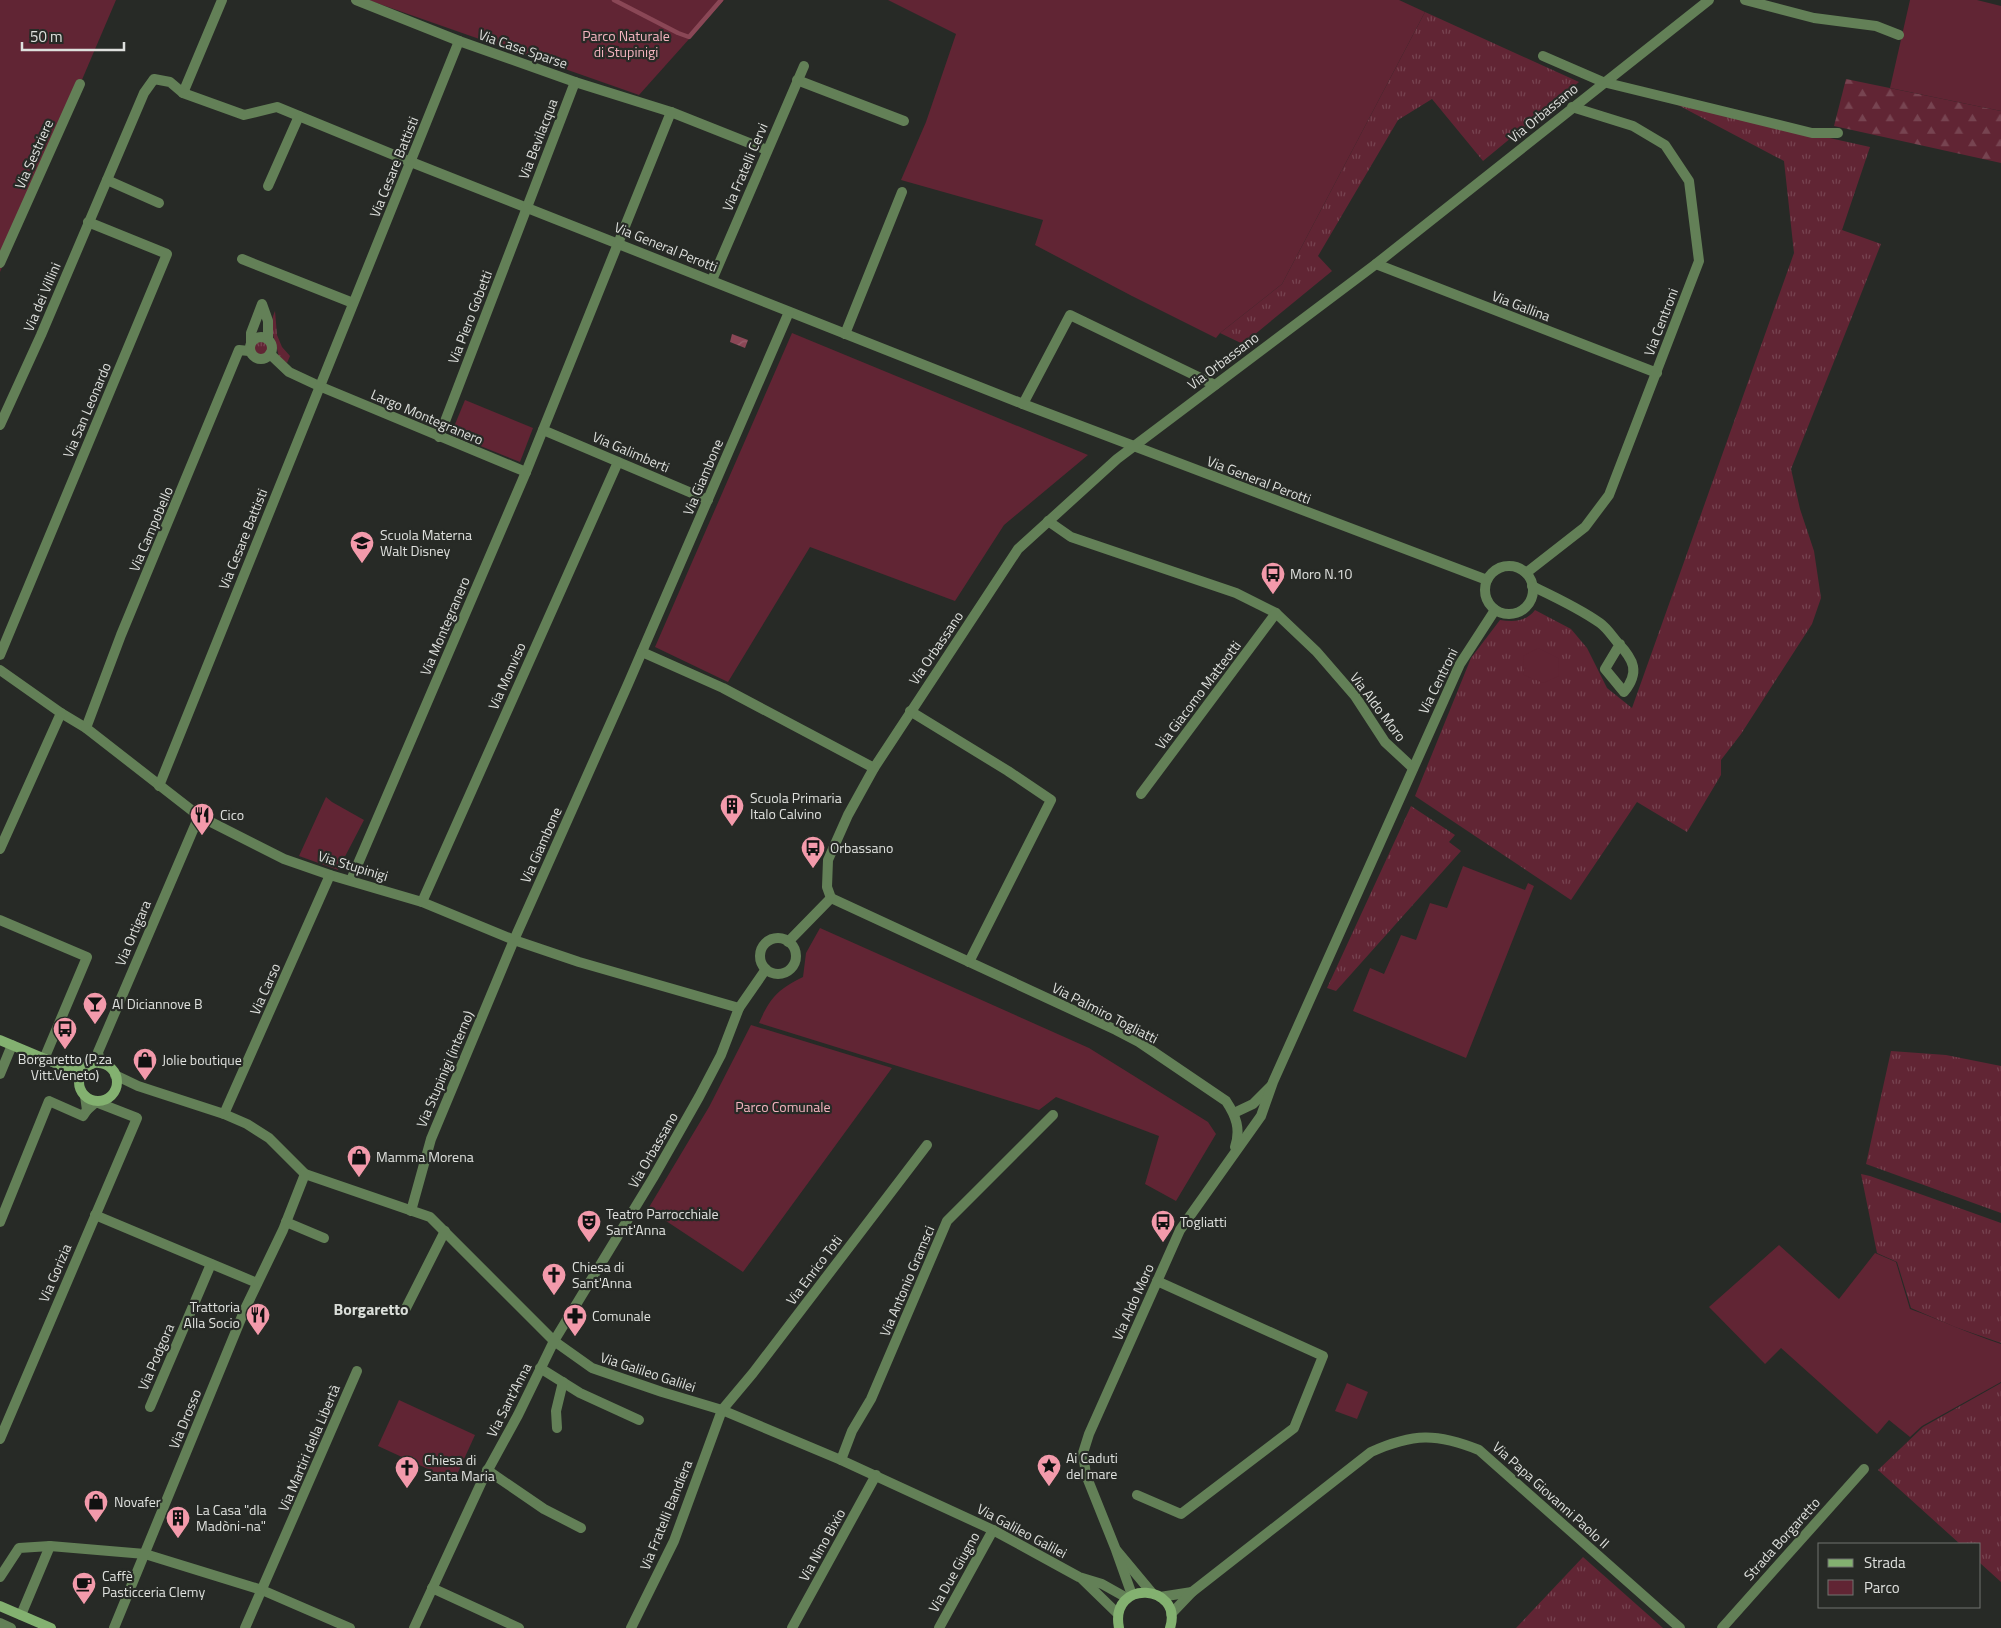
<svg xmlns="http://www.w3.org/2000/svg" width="2001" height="1628" font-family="'Titillium Web',sans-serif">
<defs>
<pattern id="grass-tufts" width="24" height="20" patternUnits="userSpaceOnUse" patternTransform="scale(1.25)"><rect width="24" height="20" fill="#612534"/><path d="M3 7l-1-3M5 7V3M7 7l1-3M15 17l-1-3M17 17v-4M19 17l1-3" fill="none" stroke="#774451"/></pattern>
<pattern id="forest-firs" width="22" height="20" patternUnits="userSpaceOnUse" patternTransform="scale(1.25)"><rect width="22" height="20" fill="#612534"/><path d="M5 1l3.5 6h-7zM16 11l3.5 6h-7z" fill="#774451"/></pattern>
<pattern id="water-waves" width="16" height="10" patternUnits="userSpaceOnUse" patternTransform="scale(1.25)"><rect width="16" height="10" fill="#8a4756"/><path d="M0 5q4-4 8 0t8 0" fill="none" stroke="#9a616e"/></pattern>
</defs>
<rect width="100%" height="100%" fill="#272a26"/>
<g fill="url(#grass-tufts)">
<path d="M 1425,12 L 1579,82 L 1483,161 L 1432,99 L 1398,120 L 1318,256 L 1332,271 L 1243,344 L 1220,333 L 1282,284 Z"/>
<path d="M 1676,104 L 1870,147 L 1842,230 L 1881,244 L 1791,469 L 1800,509 L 1814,551 L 1821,598 L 1812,624 L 1741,734 L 1721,760 L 1721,775 L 1687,832 L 1637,802 L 1571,900 L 1415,796 L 1471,658 L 1500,620 C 1513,622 1526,622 1535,610 L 1571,629 L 1587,648 L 1607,688 L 1632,708 L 1794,253 L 1784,161 Z"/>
<path d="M 275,311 L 277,335 L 282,347 L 290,356 L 287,363 L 279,358 C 277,342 267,328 275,311 Z"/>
<circle cx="261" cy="348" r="7"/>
<path d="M 1411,806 L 1455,835 L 1449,842 L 1461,851 L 1336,991 L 1327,988 Z"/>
<path d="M 1891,1051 L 1946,1055 L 2001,1066 L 2001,1213 L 1866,1164 Z"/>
<path d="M 1861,1174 L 1870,1176 L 2001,1223 L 2001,1343 L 1955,1327 L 1911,1308 L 1897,1262 L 1877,1253 Z"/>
<path d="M 2001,1383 L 2001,1582 L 1980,1563 L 1980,1544 L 1960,1544 L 1878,1470 L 1923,1427 Z"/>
<path d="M 1583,1557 L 1663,1628 L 1516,1628 Z"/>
</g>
<path fill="url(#forest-firs)" d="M 1846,79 L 2001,111 L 2001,163 L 1834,126 Z"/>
<g fill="#612534">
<path d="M 0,0 L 116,0 L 0,272 Z"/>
<path d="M 368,0 L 724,0 L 639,95 Z"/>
<path d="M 888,0 L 1399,0 L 1425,12 L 1282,284 L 1220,333 L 1216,338 L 1132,296 L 1035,245 L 1043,220 L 901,180 L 926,122 L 956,34 Z"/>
<path d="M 1910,0 L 1977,0 L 2001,6 L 2001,111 L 1890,88 Z"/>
<path d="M 792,333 L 1088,455 L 1004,525 L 955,601 L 810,547 L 728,682 L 655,647 Z"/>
<path d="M 465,400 L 533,428 L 520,462 L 451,434 Z"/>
<path d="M 1538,648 L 1558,658 L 1559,676 L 1543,683 L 1524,675 L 1523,656 Z"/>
<path d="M 326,797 L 332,802 L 364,820 L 338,870 L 299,856 Z"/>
<path d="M 1463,866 L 1525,890 L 1528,883 L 1534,886 L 1466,1058 L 1353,1011 L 1370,968 L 1384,974 L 1401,935 L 1416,940 L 1430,903 L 1447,908 Z"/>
<path d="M 820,928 L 1089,1048 L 1208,1122 L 1216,1134 L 1176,1201 L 1145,1184 L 1159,1136 L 1056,1097 L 1039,1110 L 759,1023 C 770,998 778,989 803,977 L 806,953 Z"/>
<path d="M 751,1025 L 892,1068 L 743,1272 L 648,1209 L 709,1107 Z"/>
<path d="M 1779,1245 L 1839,1299 L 1875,1253 L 1896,1262 L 1910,1309 C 1941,1320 1970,1334 2001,1344 L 2001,1382 L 1922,1426 L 1910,1437 L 1889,1420 L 1877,1434 L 1781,1348 L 1765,1364 L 1709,1307 Z"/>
<path d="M 1347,1383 L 1368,1392 L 1357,1419 L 1335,1411 Z"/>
<path d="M 399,1400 L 475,1435 L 454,1481 L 378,1446 Z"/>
</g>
<path fill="url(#water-waves)" d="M 732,334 L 748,340 L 745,348 L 730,342 Z"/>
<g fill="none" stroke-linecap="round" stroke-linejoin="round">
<path stroke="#8a4756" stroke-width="4.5" d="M 614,0 L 678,33 L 689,37 L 721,0"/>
<g stroke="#638057" stroke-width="10">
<path d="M 356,0 L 459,41 L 575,82 L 671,112 L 767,150"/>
<path d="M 1745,0 L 1814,18 L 1876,26 L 1899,35"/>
<path d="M 1543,56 L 1603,82 L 1812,133 L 1838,133"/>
<path d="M 797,80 L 904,121"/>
<path d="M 183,93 L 222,0"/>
<path d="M 107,180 L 159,203"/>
<path d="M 268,186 L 299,116"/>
<path d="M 242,259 L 353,303"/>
<path d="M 0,263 L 80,84"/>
<path d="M 1376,264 L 1657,373"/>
<path d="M 712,280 L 804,66"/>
<path d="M 845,334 L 902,192"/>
<circle cx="261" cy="348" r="11"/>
<path d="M 251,342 L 251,333 L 262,304 L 268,321 L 268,339"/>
<path d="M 270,354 L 289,372 L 319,386 L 526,472"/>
<path d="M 1023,404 L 1070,315 L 1215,385"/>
<path d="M 0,425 L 41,335 L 144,93 L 154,79 L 170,82 L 183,93 L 244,115 L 277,107 L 411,162 L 1023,404 L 1487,580"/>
<path d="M 543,430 L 708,500"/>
<path d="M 439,437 L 575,82"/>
<path d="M 1048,521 L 1071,537 L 1236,593 L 1276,613 L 1316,651 L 1355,696 L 1385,742 L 1413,768"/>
<circle cx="1509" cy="590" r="24"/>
<path d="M 1526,573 L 1585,527 L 1609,495 L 1699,261 L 1689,181 L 1665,145 L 1633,126 L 1572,107"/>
<path d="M 1532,586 C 1555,597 1579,608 1600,623 C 1607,628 1612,636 1618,643 C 1634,660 1640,672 1624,692 L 1605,669 L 1620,644"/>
<path d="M 642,652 L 723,688 L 874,768"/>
<path d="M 0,655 L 167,254 L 88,222"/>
<path d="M 0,670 L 61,713 L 86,728 L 199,816 L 284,859 L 330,875 L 422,902 L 514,940 L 579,962 L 739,1008"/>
<path d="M 910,711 L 1008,771 L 1051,800 L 969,962"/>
<path d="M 86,728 L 121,635 L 239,350 L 249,351"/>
<path d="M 159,786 L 459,41"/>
<path d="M 1141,794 L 1276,613"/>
<path d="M 0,849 L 61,713"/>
<path d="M 351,880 L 526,472 L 671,112"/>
<path d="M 831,898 L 827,887 L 828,860 L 848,815 L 874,768 L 1018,549 L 1117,459 L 1376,264 L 1709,0"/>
<path d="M 831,898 L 1116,1030 L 1139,1042 L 1226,1101 C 1236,1116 1241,1129 1235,1147"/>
<path d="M 422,902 L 618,462"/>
<path d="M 0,920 L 87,957 L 44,1059"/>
<circle cx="778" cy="956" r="18"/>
<path d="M 788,942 L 831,898"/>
<path d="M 100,1063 L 98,1052 L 199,816"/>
<path d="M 0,1074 L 12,1045"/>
<path d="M 115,1075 L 138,1086 L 224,1114 L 247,1124 L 269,1138 L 305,1174 L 430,1217 L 554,1341 L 592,1368 L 662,1392 L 722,1410 L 841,1460 L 993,1530 L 1079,1577 L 1102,1584 L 1127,1598"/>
<path d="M 1234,1113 L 1253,1104 L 1271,1086"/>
<path d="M 224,1114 L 330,875"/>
<path d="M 411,1211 L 431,1139 L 514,940 L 628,684 L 789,312"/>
<path d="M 95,1215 L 257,1283"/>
<path d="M 0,1222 L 49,1101 L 83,1116 L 87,1110"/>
<path d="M 286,1222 L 324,1238"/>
<path d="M 404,1312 L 445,1231"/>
<path d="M 540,1368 L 580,1393 L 639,1420"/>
<path d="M 150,1407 L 211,1264"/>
<path d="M 557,1428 L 556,1411 L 563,1382"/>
<path d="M 0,1439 L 137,1118 L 96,1102 L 87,1110 L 85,1096"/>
<path d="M 841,1460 L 852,1431 L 871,1399 L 947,1221 L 1053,1115"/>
<path d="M 487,1470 L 544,1509 L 581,1528"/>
<path d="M 1137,1495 L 1181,1514 L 1294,1428 L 1323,1356 L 1157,1281"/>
<path d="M 1117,1551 L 1152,1593"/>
<path d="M 0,1577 L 19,1548 L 50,1546 L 145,1554 L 262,1590 L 350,1628"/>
<path d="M 1082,1579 L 1118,1614"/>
<path d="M 432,1588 L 519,1628"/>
<path d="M 1132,1595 L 1116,1550 L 1086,1475 L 1083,1453 L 1089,1434 L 1180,1230 L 1261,1116 L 1273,1082 L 1460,664 L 1495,610"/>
<path d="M 1160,1597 L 1192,1592"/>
<path d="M 1171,1614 L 1192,1592 L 1371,1452 C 1413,1433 1437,1433 1479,1450 L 1680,1628"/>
<path d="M 21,1615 L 50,1546"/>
<path d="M 0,1623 L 11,1628"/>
<path d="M 114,1628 L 245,1309 L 283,1230 L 305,1174"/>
<path d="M 245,1628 L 357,1371"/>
<path d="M 414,1628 L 483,1479 L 518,1415 L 554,1341 L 653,1178 L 699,1097 L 721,1055 L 739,1008 L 766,969"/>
<path d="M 631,1628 L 674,1541 L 722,1410 L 753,1373 L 927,1145"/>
<path d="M 792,1628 L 876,1475"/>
<path d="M 939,1628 L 993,1530"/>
<path d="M 1722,1628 L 1864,1469"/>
</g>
<g stroke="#83b170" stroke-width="10">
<path d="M 0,1040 L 62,1066 L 85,1067"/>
<circle cx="98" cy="1082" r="19"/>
<path d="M 0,1606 L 51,1628"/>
<path d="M 1119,1628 C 1109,1578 1184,1584 1170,1628"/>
</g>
</g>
<defs>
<symbol id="school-pin" viewBox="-11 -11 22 30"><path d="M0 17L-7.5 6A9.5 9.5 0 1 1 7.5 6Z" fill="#f39aab" stroke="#272a26"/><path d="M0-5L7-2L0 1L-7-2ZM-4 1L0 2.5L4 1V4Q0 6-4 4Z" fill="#111"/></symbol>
<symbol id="bus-pin" viewBox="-11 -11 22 30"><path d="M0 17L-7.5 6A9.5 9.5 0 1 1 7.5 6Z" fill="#f39aab" stroke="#272a26"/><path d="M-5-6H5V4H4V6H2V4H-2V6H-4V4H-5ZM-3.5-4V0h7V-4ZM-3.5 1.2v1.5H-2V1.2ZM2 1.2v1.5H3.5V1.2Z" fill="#111"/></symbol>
<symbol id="building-pin" viewBox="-11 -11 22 30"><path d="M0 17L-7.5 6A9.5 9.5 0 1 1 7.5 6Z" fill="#f39aab" stroke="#272a26"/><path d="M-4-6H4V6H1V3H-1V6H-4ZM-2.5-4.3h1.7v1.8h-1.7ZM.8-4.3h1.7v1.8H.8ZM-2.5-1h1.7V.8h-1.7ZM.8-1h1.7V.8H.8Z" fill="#111"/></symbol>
<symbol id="restaurant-pin" viewBox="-11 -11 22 30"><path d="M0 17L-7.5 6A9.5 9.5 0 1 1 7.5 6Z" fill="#f39aab" stroke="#272a26"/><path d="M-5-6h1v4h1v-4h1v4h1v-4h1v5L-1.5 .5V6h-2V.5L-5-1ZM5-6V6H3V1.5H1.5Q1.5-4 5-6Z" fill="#111"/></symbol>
<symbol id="bar-pin" viewBox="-11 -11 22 30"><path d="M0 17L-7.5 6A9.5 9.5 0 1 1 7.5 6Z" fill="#f39aab" stroke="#272a26"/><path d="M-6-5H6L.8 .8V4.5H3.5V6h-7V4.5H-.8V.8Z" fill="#111"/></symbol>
<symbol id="shop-pin" viewBox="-11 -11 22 30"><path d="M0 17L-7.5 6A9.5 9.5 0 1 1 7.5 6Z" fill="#f39aab" stroke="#272a26"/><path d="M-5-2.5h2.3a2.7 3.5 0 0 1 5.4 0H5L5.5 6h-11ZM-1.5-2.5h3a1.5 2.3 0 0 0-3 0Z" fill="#111"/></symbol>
<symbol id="theatre-pin" viewBox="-11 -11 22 30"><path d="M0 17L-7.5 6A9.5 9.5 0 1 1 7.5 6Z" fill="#f39aab" stroke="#272a26"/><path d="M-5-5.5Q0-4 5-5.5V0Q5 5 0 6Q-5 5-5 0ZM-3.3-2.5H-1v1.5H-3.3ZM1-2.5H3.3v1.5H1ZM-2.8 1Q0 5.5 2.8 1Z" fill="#111"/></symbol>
<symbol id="church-pin" viewBox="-11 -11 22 30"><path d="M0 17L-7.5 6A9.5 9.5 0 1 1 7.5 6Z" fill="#f39aab" stroke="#272a26"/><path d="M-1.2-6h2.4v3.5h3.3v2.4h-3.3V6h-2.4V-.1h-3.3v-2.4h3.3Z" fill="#111"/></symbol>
<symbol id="pharmacy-pin" viewBox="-11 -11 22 30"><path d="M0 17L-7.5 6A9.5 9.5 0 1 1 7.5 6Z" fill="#f39aab" stroke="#272a26"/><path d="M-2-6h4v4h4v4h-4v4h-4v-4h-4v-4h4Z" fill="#111"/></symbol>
<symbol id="sight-pin" viewBox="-11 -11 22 30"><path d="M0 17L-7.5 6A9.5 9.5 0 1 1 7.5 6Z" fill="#f39aab" stroke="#272a26"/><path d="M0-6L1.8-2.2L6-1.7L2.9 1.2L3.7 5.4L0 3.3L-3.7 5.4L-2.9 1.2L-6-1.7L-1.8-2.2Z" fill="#111"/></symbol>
<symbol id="cafe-pin" viewBox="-11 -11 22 30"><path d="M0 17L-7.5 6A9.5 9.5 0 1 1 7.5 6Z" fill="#f39aab" stroke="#272a26"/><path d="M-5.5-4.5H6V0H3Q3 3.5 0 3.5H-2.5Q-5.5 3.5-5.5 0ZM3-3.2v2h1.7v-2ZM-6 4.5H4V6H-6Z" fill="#111"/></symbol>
</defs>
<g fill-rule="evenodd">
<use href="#school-pin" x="348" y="529" width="28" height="38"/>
<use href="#bus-pin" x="1259" y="560" width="28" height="38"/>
<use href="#building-pin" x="718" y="792" width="28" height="38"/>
<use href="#restaurant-pin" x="188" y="801" width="28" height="38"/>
<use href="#bus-pin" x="799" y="834" width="28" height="38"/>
<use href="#bar-pin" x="81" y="990" width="28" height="38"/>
<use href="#bus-pin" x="51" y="1015" width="28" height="38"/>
<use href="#shop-pin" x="131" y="1046" width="28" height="38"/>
<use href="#shop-pin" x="345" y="1143" width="28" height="38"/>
<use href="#theatre-pin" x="575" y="1208" width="28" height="38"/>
<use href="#bus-pin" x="1149" y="1208" width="28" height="38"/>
<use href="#church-pin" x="540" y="1261" width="28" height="38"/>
<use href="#restaurant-pin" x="244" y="1301" width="28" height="38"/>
<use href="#pharmacy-pin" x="561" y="1302" width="28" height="38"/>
<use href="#sight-pin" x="1035" y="1452" width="28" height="38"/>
<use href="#church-pin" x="393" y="1454" width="28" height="38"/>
<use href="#shop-pin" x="82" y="1488" width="28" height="38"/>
<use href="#building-pin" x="164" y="1504" width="28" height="38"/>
<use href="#cafe-pin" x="70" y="1570" width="28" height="38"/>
</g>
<g text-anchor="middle" stroke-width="4.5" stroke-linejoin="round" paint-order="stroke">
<g font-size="14" fill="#f4b5c0" stroke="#272a26">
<text x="626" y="41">Parco Naturale<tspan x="626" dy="16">di Stupinigi</tspan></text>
<text x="783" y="1112">Parco Comunale</text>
</g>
<g font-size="14" fill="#dee0dd" stroke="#272a26">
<text transform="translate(523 49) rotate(19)" y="5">Via Case Sparse</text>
<text transform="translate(1543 113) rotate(-39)" y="5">Via Orbassano</text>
<text transform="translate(538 139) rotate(-69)" y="5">Via Bevilacqua</text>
<text transform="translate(34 154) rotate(-66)" y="5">Via Sestriere</text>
<text transform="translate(394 167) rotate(-68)" y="5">Via Cesare Battisti</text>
<text transform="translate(745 167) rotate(-67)" y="5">Via Fratelli Cervi</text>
<text transform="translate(666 247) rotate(22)" y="5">Via General Perotti</text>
<text transform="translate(42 297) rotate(-67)" y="5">Via dei Villini</text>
<text transform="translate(1521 306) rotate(21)" y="5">Via Gallina</text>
<text transform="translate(470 317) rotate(-69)" y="5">Via Piero Gobetti</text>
<text transform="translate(1661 322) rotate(-69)" y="5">Via Centroni</text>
<text transform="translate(1223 361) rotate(-37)" y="5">Via Orbassano</text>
<text transform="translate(87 410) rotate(-67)" y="5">Via San Leonardo</text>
<text transform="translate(427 417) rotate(23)" y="5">Largo Montegranero</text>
<text transform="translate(631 452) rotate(23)" y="5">Via Galimberti</text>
<text transform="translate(703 477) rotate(-67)" y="5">Via Giambone</text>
<text transform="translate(1259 480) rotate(21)" y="5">Via General Perotti</text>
<text transform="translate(151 529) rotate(-67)" y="5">Via Campobello</text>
<text transform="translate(243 539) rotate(-68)" y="5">Via Cesare Battisti</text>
<text transform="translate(445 626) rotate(-67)" y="5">Via Montegranero</text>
<text transform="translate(936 648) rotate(-56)" y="5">Via Orbassano</text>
<text transform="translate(507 676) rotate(-66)" y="5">Via Monviso</text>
<text transform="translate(1438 681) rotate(-64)" y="5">Via Centroni</text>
<text transform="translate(1198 695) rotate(-53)" y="5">Via Giacomo Matteotti</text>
<text transform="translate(1378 707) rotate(53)" y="5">Via Aldo Moro</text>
<text transform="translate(541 845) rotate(-66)" y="5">Via Giambone</text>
<text transform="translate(353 866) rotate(17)" y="5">Via Stupinigi</text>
<text transform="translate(133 933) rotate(-67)" y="5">Via Ortigara</text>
<text transform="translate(265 989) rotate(-66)" y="5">Via Carso</text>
<text transform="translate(1105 1013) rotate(27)" y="5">Via Palmiro Togliatti</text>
<text transform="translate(445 1069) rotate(-67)" y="5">Via Stupinigi (interno)</text>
<text transform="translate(653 1150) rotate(-60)" y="5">Via Orbassano</text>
<text transform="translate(814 1270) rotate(-53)" y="5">Via Enrico Toti</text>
<text transform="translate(55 1273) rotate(-67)" y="5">Via Gorizia</text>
<text transform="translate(907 1281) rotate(-67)" y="5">Via Antonio Gramsci</text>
<text transform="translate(1133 1302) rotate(-66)" y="5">Via Aldo Moro</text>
<text transform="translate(156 1357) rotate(-67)" y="5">Via Podgora</text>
<text transform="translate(648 1372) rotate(18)" y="5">Via Galileo Galilei</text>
<text transform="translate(509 1400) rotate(-63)" y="5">Via Sant'Anna</text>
<text transform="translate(185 1419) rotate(-68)" y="5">Via Drosso</text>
<text transform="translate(309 1448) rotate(-67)" y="5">Via Martiri della Libertà</text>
<text transform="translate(1551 1495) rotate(42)" y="5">Via Papa Giovanni Paolo II</text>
<text transform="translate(666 1515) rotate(-68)" y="5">Via Fratelli Bandiera</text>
<text transform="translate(1022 1531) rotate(28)" y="5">Via Galileo Galilei</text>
<text transform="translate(1782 1539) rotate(-48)" y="5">Strada Borgaretto</text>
<text transform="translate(822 1545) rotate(-61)" y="5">Via Nino Bixio</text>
<text transform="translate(954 1572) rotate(-61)" y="5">Via Due Giugno</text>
</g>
<g font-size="14" fill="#dee0dd" stroke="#272a26" text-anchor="start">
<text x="380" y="540">Scuola Materna<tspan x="380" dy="16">Walt Disney</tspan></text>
<text x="1290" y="579">Moro N.10</text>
<text x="750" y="803">Scuola Primaria<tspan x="750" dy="16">Italo Calvino</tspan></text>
<text x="220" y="820">Cico</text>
<text x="830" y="853">Orbassano</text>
<text x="112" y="1009">Al Diciannove B</text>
<text x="65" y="1064" text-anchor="middle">Borgaretto (P.za<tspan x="65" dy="16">Vitt.Veneto)</tspan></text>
<text x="162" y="1065">Jolie boutique</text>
<text x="376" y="1162">Mamma Morena</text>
<text x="606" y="1219">Teatro Parrocchiale<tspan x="606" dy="16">Sant'Anna</tspan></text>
<text x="1180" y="1227">Togliatti</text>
<text x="572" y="1272">Chiesa di<tspan x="572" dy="16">Sant'Anna</tspan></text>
<text x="240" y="1312" text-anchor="end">Trattoria<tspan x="240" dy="16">Alla Socio</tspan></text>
<text x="592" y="1321">Comunale</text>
<text x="1066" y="1463">Ai Caduti<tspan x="1066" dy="16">del mare</tspan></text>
<text x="424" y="1465">Chiesa di<tspan x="424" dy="16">Santa Maria</tspan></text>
<text x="114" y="1507">Novafer</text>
<text x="196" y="1515">La Casa "dla<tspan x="196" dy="16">Madòni-na"</tspan></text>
<text x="102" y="1581">Caffè<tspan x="102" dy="16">Pasticceria Clemy</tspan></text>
</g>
<g font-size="16" font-weight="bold" fill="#daded9" stroke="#272a26">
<text x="371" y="1315">Borgaretto</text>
</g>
</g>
<rect x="1818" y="1543" width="162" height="65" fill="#272a26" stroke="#70736f"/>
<rect x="1828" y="1559" width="25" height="8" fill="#83b170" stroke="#70736f"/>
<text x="1864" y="1568" font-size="15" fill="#dee0dd">Strada</text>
<rect x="1828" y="1580" width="25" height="15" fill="#612534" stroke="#70736f"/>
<text x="1864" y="1593" font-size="15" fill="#dee0dd">Parco</text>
<path d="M22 42v8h102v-8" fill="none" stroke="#dee0dd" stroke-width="2.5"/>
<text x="30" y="42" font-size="15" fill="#dee0dd" stroke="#272a26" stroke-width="4" paint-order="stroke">50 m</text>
</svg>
